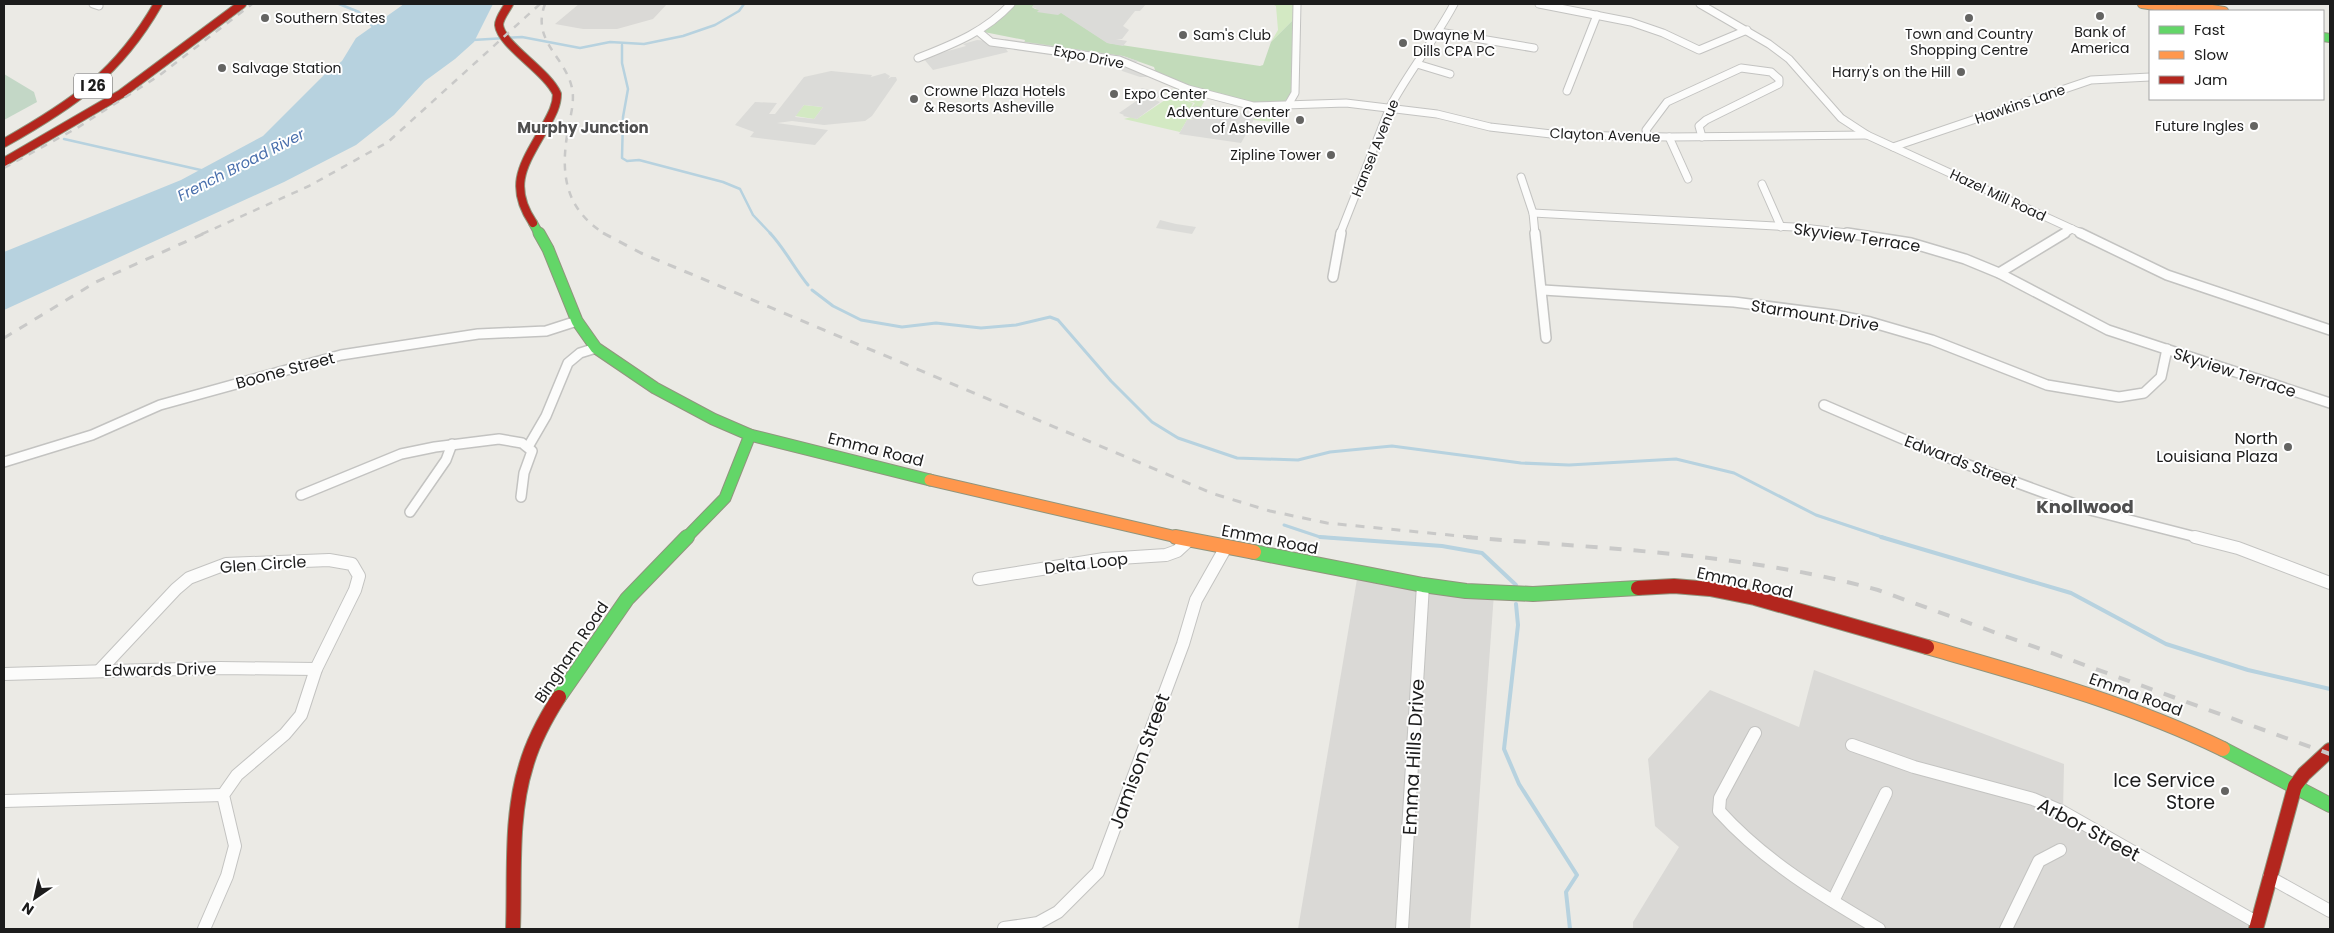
<svg xmlns="http://www.w3.org/2000/svg" width="2334" height="933" font-family="Poppins,sans-serif">
<rect width="100%" height="100%" fill="#ebeae5"/>
<g fill="#dad9d6">
<path d="M 579,4 L 667,4 L 653,19 L 617,29 L 583,29 L 555,24 Z"/>
<path d="M 1358,573 L 1494,593 L 1470,929 L 1298,929 Z"/>
<path d="M 1814,670 L 2064,764 L 2063,812 L 2258,923 L 2256,929 L 1633,929 L 1633,922 L 1679,847 L 1655,826 L 1648,759 L 1710,690 L 1799,727 Z"/>
</g>
<g fill="#d3e9c3">
<path d="M 1272,4 L 1294,4 L 1294,19 L 1271,42 L 1278,30 L 1276,6 Z"/>
<path d="M 1176,88 L 1205,100 L 1201,107 L 1192,107 L 1195,103 L 1165,93 Z"/>
<path d="M 1171,96 L 1193,103 L 1187,115 L 1191,113 L 1188,118 L 1194,119 L 1187,120 L 1180,132 L 1124,119 L 1131,117 L 1137,119 Z"/>
<path d="M 804,105 L 822,107 L 823,107 L 814,119 L 795,116 Z"/>
<path d="M 1254,109 L 1268,109 L 1275,122 L 1253,120 L 1256,115 L 1250,114 Z"/>
</g>
<path fill="#c2dbba" d="M 1012,4 L 1035,4 L 1032,7 L 1035,9 L 1062,13 L 1108,43 L 1260,66 L 1263,65 L 1271,42 L 1294,19 L 1292,93 L 1282,104 C 1239,105 1195,91 1156,73 L 1154,67 L 1123,56 L 1024,43 L 1025,40 L 984,32 Z"/>
<path fill="#c3d7c6" d="M 4,74 L 34,92 L 37,102 L 4,120 Z"/>
<g fill="#dbdbd8" fill-rule="evenodd">
<path d="M 1035,4 L 1146,4 L 1140,11 L 1135,11 L 1123,26 L 1129,30 L 1122,39 L 1116,39 L 1127,41 L 1123,46 L 1107,43 L 1061,13 L 1058,15 L 1037,12 L 1039,10 L 1032,7 Z"/>
<path d="M 1005,39 L 1123,56 L 1138,61 L 1134,64 L 1154,77 L 1140,77 L 1122,71 L 1119,63 L 1112,64 L 1014,50 L 1014,48 L 1006,49 L 1008,52 L 933,70 L 923,58 L 966,46 L 963,44 L 977,40 L 1002,42 Z"/>
<path d="M 831,71 L 872,75 L 871,77 L 885,73 L 890,76 L 888,79 L 891,77 L 896,77 L 897,80 L 872,116 L 865,121 L 824,125 L 792,121 L 777,123 L 828,130 L 815,145 L 750,137 L 754,132 L 735,125 L 755,102 L 777,103 L 769,114 L 775,114 L 804,77 ZM 804,105 L 822,107 L 823,107 L 814,119 L 795,117 Z"/>
<path d="M 1142,88 L 1163,94 L 1155,100 L 1160,102 L 1137,119 L 1123,116 L 1124,115 L 1119,113 L 1142,97 L 1148,98 L 1134,93 Z"/>
<path d="M 1195,106 L 1220,110 L 1256,115 L 1250,127 L 1243,127 L 1249,129 L 1241,143 L 1179,134 L 1187,120 L 1194,120 L 1188,118 Z"/>
<path d="M 1160,220 L 1176,224 L 1196,227 L 1192,234 L 1156,228 Z"/>
</g>
<path fill="#b7d2df" d="M 404,4 L 493,4 L 474,42 L 455,59 L 425,81 L 394,115 L 356,145 L 284,182 L 4,310 L 4,252 L 181,180 L 263,136 L 326,73 L 342,61 L 356,38 Z"/>
<g fill="none" stroke-linecap="round" stroke-linejoin="round">
<g stroke="#b7d2df" stroke-width="2.5">
<path d="M 339,4 L 359,12 L 373,27"/>
<path d="M 473,40 L 522,37 L 580,48 L 610,42 L 644,44 L 683,36 L 715,25 L 739,11 L 744,4"/>
<path d="M 622,45 L 622,63 L 628,89 L 623,117 L 622,158 L 627,161 L 639,160 L 723,182 L 740,189 L 753,215 L 771,234"/>
<path d="M 64,139 L 205,171"/>
</g>
<g stroke="#b7d2df" stroke-width="3">
<path d="M 770,233 C 785,249 794,268 808,285"/>
<path d="M 812,290 L 833,306 L 861,320 L 902,327 L 936,323 L 981,328 L 1016,325 L 1050,317 L 1058,320 L 1111,381 L 1152,422 L 1178,438 L 1237,458 L 1298,460 L 1330,452 L 1392,446 L 1521,463 L 1569,465 L 1676,459 L 1734,473 L 1816,515 L 1885,538"/>
<path d="M 1284,525 L 1320,537 L 1335,538"/>
</g>
<g stroke="#b7d2df" stroke-width="4">
<path d="M 1320,537 L 1442,546 L 1482,553 L 1516,585"/>
<path d="M 1881,537 L 2071,593 L 2166,644 L 2248,670 L 2330,689"/>
<path d="M 1516,604 L 1518,625 L 1504,749 L 1519,784 L 1577,875 L 1566,892 L 1570,929"/>
</g>
<defs>
<g id="street-far2">
<path d="M 93,4 L 99,6"/>
<path d="M 1539,4 L 1631,22 L 1663,33 L 1699,50 L 1747,30"/>
<path d="M 1700,4 L 1769,44 L 1789,59 L 1841,118 L 1867,135 L 2083,234"/>
<path d="M 979,32 L 991,42 L 1119,60 L 1188,89 L 1253,106 L 1346,103 L 1437,114 L 1490,127 L 1560,135 L 1669,137 L 1867,135"/>
<path d="M 1439,32 L 1534,48"/>
<path d="M 918,58 C 953,44 985,32 1011,4"/>
<path d="M 1417,64 L 1450,74"/>
<path d="M 1567,91 L 1597,15"/>
<path d="M 1288,105 L 1295,93 L 1297,4"/>
<path d="M 1648,137 L 1646,130 L 1667,102 L 1741,68 L 1771,72 L 1779,79 L 1779,84 L 1706,120 L 1699,126 L 1702,137"/>
<path d="M 1669,137 L 1688,179"/>
<path d="M 1893,147 L 2091,80 L 2150,77"/>
<path d="M 1521,177 L 1533,213 L 1535,234"/>
<path d="M 1762,184 L 1781,227"/>
<path d="M 1533,213 L 1794,227 L 1857,234"/>
<path d="M 1340,234 L 1390,107 C 1409,71 1435,40 1454,4"/>
<path d="M 2063,234 L 2072,229"/>
</g>
<g id="street-far1">
<path d="M 1535,233 L 1546,338"/>
<path d="M 1847,233 L 1911,243 L 1965,259 L 1999,273 L 2108,330 L 2330,403"/>
<path d="M 2080,233 L 2167,275 L 2330,330"/>
<path d="M 1999,273 L 2065,233"/>
<path d="M 1333,277 L 1341,233"/>
<path d="M 1543,290 L 1734,302 L 1835,315 L 1870,322 L 1932,340 L 2047,385 L 2119,397 L 2144,393 L 2161,377 L 2167,349"/>
<path d="M 1824,405 L 1933,452 L 2094,511 L 2200,538"/>
<path d="M 528,447 L 546,416 L 568,363 L 580,353 L 596,348"/>
<path d="M 4,462 L 92,435 L 160,405 L 341,355 L 478,334 L 546,331 L 577,321"/>
<path d="M 301,495 L 401,454 L 435,447 L 499,439 L 522,443 L 532,451 L 524,473 L 521,497"/>
<path d="M 410,512 L 446,460 L 452,444"/>
</g>
<g id="street">
<path d="M 2195,537 L 2238,548 L 2330,583"/>
<path d="M 979,579 L 1104,559 L 1166,555 L 1177,551 L 1189,540"/>
<path d="M 100,670 L 176,589 L 189,578 L 226,564 L 329,560 L 352,564 L 359,576 L 355,590 L 316,669 L 301,715 L 285,734 L 237,775 L 223,795 L 235,846 L 227,876 L 204,929"/>
<path d="M 4,674 L 219,668 L 316,669"/>
<path d="M 1755,733 L 1720,798 L 1719,811 C 1764,861 1821,895 1879,929"/>
<path d="M 1852,745 L 1914,767 L 2033,799 L 2063,812 L 2258,923"/>
<path d="M 4,801 L 223,795"/>
<path d="M 2269,877 L 2330,911"/>
<path d="M 1833,901 L 1886,793"/>
<path d="M 1004,928 L 1038,923 L 1058,912 L 1098,872 L 1183,644 L 1196,600 L 1226,547"/>
<path d="M 1402,929 L 1423,585"/>
<path d="M 2006,929 L 2039,861 L 2060,850"/>
</g>
<g id="fast-far2">
<path d="M 2323,37 L 2330,38"/>
<path d="M 533,223 L 539,234"/>
</g>
<g id="fast-far1">
<path d="M 539,233 L 548,249 L 577,321 L 596,348 L 655,388 L 713,419 L 750,435 L 930,480"/>
<path d="M 686,538 L 725,498 L 750,435"/>
</g>
<g id="fast">
<path d="M 1254,552 L 1423,585 L 1466,591 L 1533,594 L 1638,588"/>
<path d="M 559,697 L 627,599 L 687,537"/>
<path d="M 2223,749 L 2330,805"/>
</g>
<g id="slow-far2">
<path d="M 2142,4 L 2188,11"/>
<path d="M 2181,4 L 2224,11"/>
</g>
<path id="slow-far1" d="M 930,480 L 1181,538"/>
<g id="slow">
<path d="M 1176,537 L 1254,552"/>
<path d="M 1927,647 C 2028,676 2128,703 2223,749"/>
</g>
<g id="jam-far1">
<path d="M 509,4 C 506,10 499,18 499,25 C 501,45 547,71 557,94 C 557,106 551,116 545,127 C 525,163 507,184 533,223"/>
<path d="M 4,143 C 73,104 118,74 158,4"/>
<path d="M 4,162 L 121,94 L 242,4"/>
</g>
<g id="jam">
<path d="M 1638,588 L 1674,586 L 1710,589 L 1755,598 L 1927,647"/>
<path d="M 513,929 C 515,876 510,817 526,766 C 533,741 545,719 559,697"/>
<path d="M 2256,929 L 2295,786 L 2304,774 L 2330,750"/>
</g>
</defs>
<use href="#street-far2" stroke="#c3c3c1" stroke-width="9"/>
<use href="#street-far1" stroke="#c3c3c1" stroke-width="12"/>
<use href="#street" stroke="#c3c3c1" stroke-width="14"/>
<use href="#fast-far2" stroke="#90957d" stroke-width="10"/>
<use href="#fast-far1" stroke="#90957d" stroke-width="13"/>
<use href="#fast" stroke="#90957d" stroke-width="16"/>
<use href="#slow-far2" stroke="#90957d" stroke-width="10"/>
<use href="#slow-far1" stroke="#90957d" stroke-width="13"/>
<use href="#slow" stroke="#90957d" stroke-width="16"/>
<use href="#jam-far1" stroke="#90957d" stroke-width="10"/>
<use href="#jam" stroke="#90957d" stroke-width="16"/>
<use href="#street-far2" stroke="#fcfcfb" stroke-width="7"/>
<use href="#street-far1" stroke="#fcfcfb" stroke-width="9"/>
<use href="#street" stroke="#fcfcfb" stroke-width="12"/>
<use href="#fast-far2" stroke="#63d668" stroke-width="8"/>
<use href="#fast-far1" stroke="#63d668" stroke-width="11"/>
<use href="#fast" stroke="#63d668" stroke-width="14"/>
<use href="#slow-far2" stroke="#ff974d" stroke-width="8"/>
<use href="#slow-far1" stroke="#ff974d" stroke-width="11"/>
<use href="#slow" stroke="#ff974d" stroke-width="14"/>
<use href="#jam-far1" stroke="#b3261e" stroke-width="8"/>
<use href="#jam" stroke="#b3261e" stroke-width="14"/>
<g stroke="#c9c9c8" stroke-width="2.5" stroke-dasharray="7 7" stroke-linecap="butt">
<path d="M 545,4 C 531,41 565,56 572,88 C 575,102 570,117 568,130 C 560,174 565,209 605,234"/>
<path d="M 4,168 L 77,128 L 160,75 L 252,4"/>
<path d="M 202,234 L 309,186 L 388,142 L 540,4"/>
</g>
<g stroke="#c9c9c8" stroke-width="3" stroke-dasharray="9 9" stroke-linecap="butt">
<path d="M 603,233 L 641,253 L 1214,494 L 1270,511 L 1327,523 L 1480,538"/>
<path d="M 4,338 L 96,282 L 205,233"/>
</g>
<path stroke="#c9c9c8" stroke-width="4" stroke-dasharray="12 12" stroke-linecap="butt" d="M 1466,537 C 1603,549 1746,553 1878,590 L 2330,754"/>
</g>
<g fill="#646462" stroke="#fff" stroke-width="2">
<circle cx="2100" cy="16" r="5"/>
<circle cx="265" cy="18" r="5"/>
<circle cx="1969" cy="18" r="5"/>
<circle cx="1183" cy="35" r="5"/>
<circle cx="1403" cy="43" r="5"/>
<circle cx="222" cy="68" r="5"/>
<circle cx="1961" cy="72" r="5"/>
<circle cx="1114" cy="94" r="5"/>
<circle cx="914" cy="99" r="5"/>
<circle cx="1300" cy="120" r="5"/>
<circle cx="2254" cy="126" r="5"/>
<circle cx="1331" cy="155" r="5"/>
<circle cx="2288" cy="447" r="5"/>
<circle cx="2225" cy="791" r="5"/>
</g>
<g text-anchor="middle" stroke-width="4" stroke-linejoin="round" paint-order="stroke">
<g font-size="14" fill="#1c1c1c" stroke="#fff" text-anchor="start">
<text x="275" y="23">Southern States</text>
<text x="2100" y="37" text-anchor="middle">Bank of<tspan x="2100" dy="16">America</tspan></text>
<text x="1969" y="39" text-anchor="middle">Town and Country<tspan x="1969" dy="16">Shopping Centre</tspan></text>
<text x="1193" y="40">Sam's Club</text>
<text x="1413" y="40">Dwayne M<tspan x="1413" dy="16">Dills CPA PC</tspan></text>
<text x="232" y="73">Salvage Station</text>
<text x="1951" y="77" text-anchor="end">Harry's on the Hill</text>
<text x="924" y="96">Crowne Plaza Hotels<tspan x="924" dy="16">&amp; Resorts Asheville</tspan></text>
<text x="1124" y="99">Expo Center</text>
<text x="1290" y="117" text-anchor="end">Adventure Center<tspan x="1290" dy="16">of Asheville</tspan></text>
<text x="2244" y="131" text-anchor="end">Future Ingles</text>
<text x="1321" y="160" text-anchor="end">Zipline Tower</text>
</g>
<g font-size="14" fill="#1c1c1c" stroke="#fff">
<text transform="translate(1089 57) rotate(11)" y="5">Expo Drive</text>
<text transform="translate(2020 104) rotate(-19)" y="5">Hawkins Lane</text>
<text transform="translate(1605 135) rotate(2)" y="5">Clayton Avenue</text>
<text transform="translate(1375 148) rotate(-68)" y="5">Hansel Avenue</text>
<text transform="translate(1998 195) rotate(25)" y="5">Hazel Mill Road</text>
</g>
<rect fill="#fff" stroke="#606060" stroke-width="1" x="74" y="73.5" width="38" height="25" rx="4"/>
<g font-size="15" font-weight="bold" fill="#1c1c1c">
<text x="93" y="91">I 26</text>
</g>
<g font-size="15" font-weight="bold" fill="#4f4f4f" stroke="#fff">
<text x="583" y="133">Murphy Junction</text>
</g>
<g font-size="15" font-style="italic" fill="#496fac" stroke="#fff">
<text transform="translate(241 165) rotate(-27)" y="5">French Broad River</text>
</g>
<g font-size="16" fill="#1c1c1c" stroke="#fff">
<text transform="translate(1857 237) rotate(8)" y="6">Skyview Terrace</text>
<text transform="translate(1815 315) rotate(9)" y="6">Starmount Drive</text>
<text transform="translate(285 370) rotate(-15)" y="6">Boone Street</text>
<text transform="translate(2235 372) rotate(18)" y="6">Skyview Terrace</text>
<text transform="translate(876 449) rotate(14)" y="6">Emma Road</text>
<text transform="translate(1961 461) rotate(21)" y="6">Edwards Street</text>
<text transform="translate(1270 539) rotate(11)" y="6">Emma Road</text>
<text transform="translate(1086 563) rotate(-7)" y="6">Delta Loop</text>
<text transform="translate(263 564) rotate(-4)" y="6">Glen Circle</text>
<text transform="translate(1745 582) rotate(12)" y="6">Emma Road</text>
<text transform="translate(571 652) rotate(-56)" y="6">Bingham Road</text>
<text transform="translate(160 669) rotate(-1)" y="6">Edwards Drive</text>
<text transform="translate(2136 694) rotate(20)" y="6">Emma Road</text>
</g>
<g font-size="16" fill="#1c1c1c" stroke="#fff" text-anchor="end">
<text x="2278" y="444">North<tspan x="2278" dy="18">Louisiana Plaza</tspan></text>
</g>
<g font-size="18" font-weight="bold" fill="#4f4f4f" stroke="#fff">
<text x="2085" y="513">Knollwood</text>
</g>
<g font-size="19" fill="#1c1c1c" stroke="#fff">
<text transform="translate(1413 757) rotate(-87)" y="7">Emma Hills Drive</text>
<text transform="translate(1139 761) rotate(-70)" y="7">Jamison Street</text>
<text transform="translate(2089 829) rotate(28)" y="7">Arbor Street</text>
</g>
<g font-size="19" fill="#1c1c1c" stroke="#fff" text-anchor="end">
<text x="2215" y="787">Ice Service<tspan x="2215" dy="22">Store</tspan></text>
</g>
</g>
<rect width="2334" height="933" fill="none" stroke="#1c1c1c" stroke-width="10"/>
<rect x="2149" y="10" width="175" height="90" fill="#ffffff" stroke="#a4a4a4"/>
<rect x="2159" y="26" width="25" height="8" fill="#63d668" stroke="#a4a4a4"/>
<text x="2194" y="35" font-size="15" fill="#1c1c1c">Fast</text>
<rect x="2159" y="51" width="25" height="8" fill="#ff974d" stroke="#a4a4a4"/>
<text x="2194" y="60" font-size="15" fill="#1c1c1c">Slow</text>
<rect x="2159" y="76" width="25" height="8" fill="#b3261e" stroke="#a4a4a4"/>
<text x="2194" y="85" font-size="15" fill="#1c1c1c">Jam</text>
<g transform="translate(35 898) rotate(214)" stroke="#ffffff" stroke-width="4" paint-order="stroke">
<path d="M0-4L9 19L0 12L-9 19Z" fill="#1c1c1c"/>
<text y="-8" font-size="14" font-weight="bold" text-anchor="middle" fill="#1c1c1c">N</text>
</g>
</svg>
